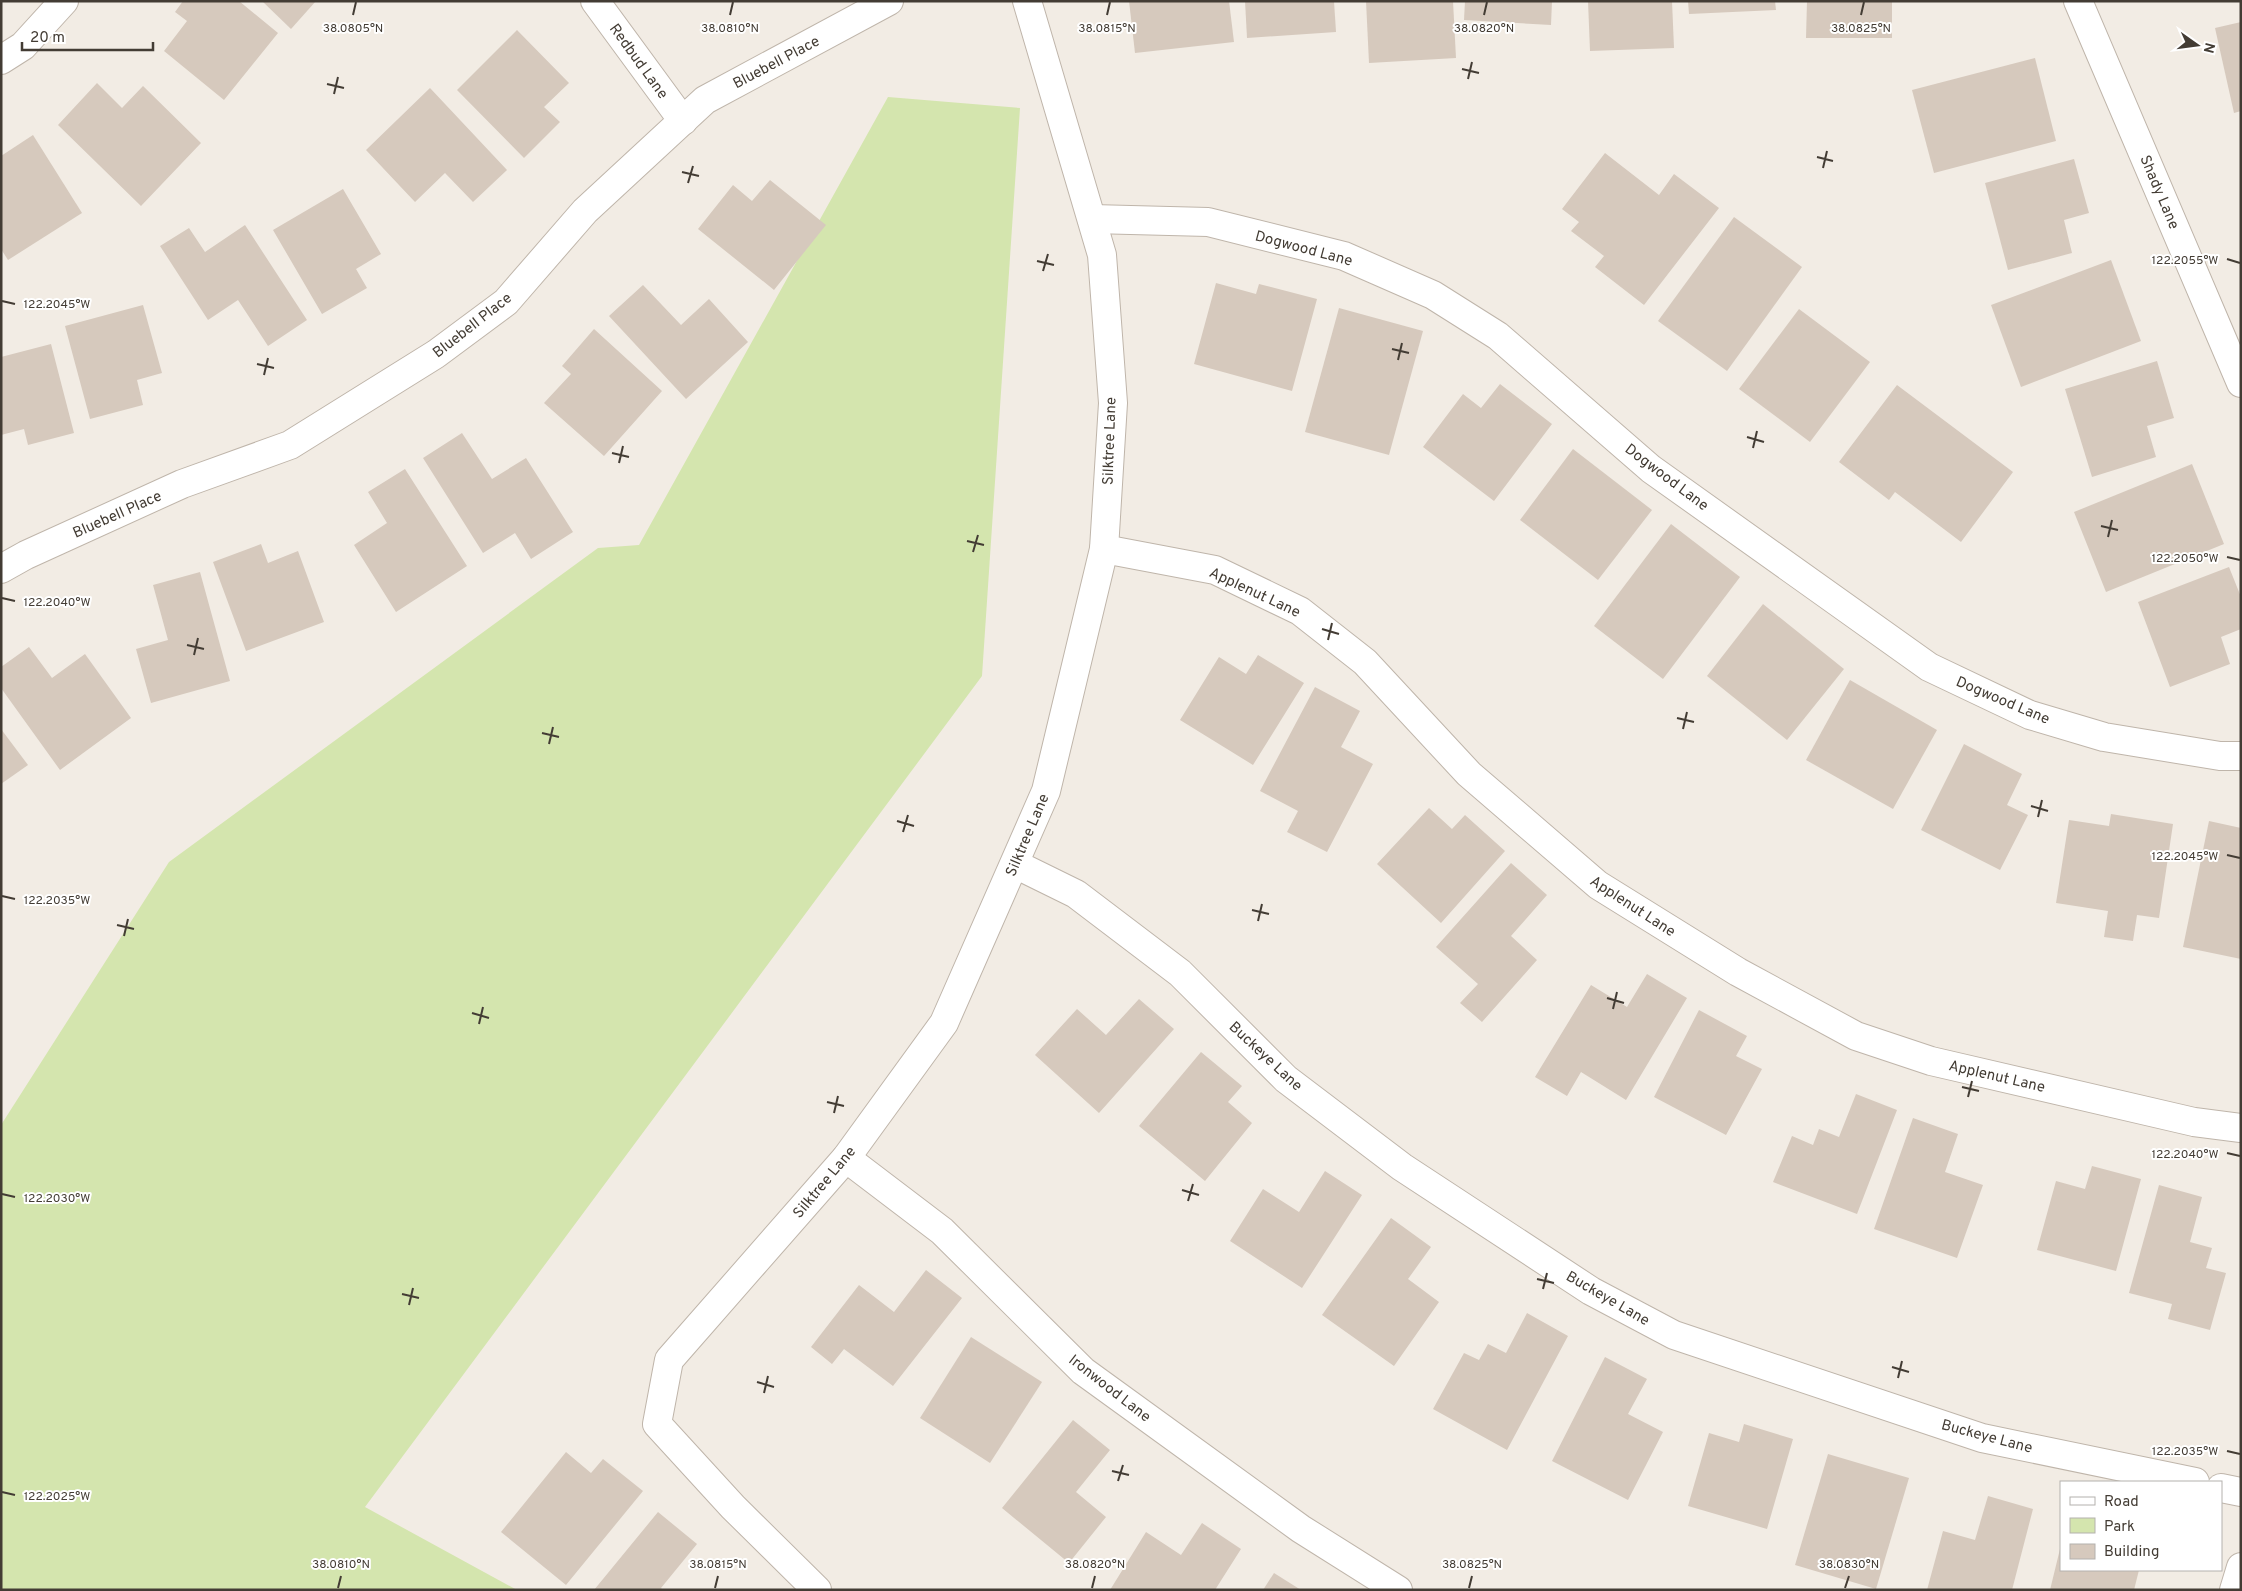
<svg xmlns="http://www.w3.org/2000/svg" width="2242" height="1591" font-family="Overpass,sans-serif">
<rect width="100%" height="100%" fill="#f2ece4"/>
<path fill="#d4e5ae" d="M 888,97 L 1020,108 L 982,676 L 365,1507 L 517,1590 L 1,1590 L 1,1125 L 169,862 L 598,548 L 639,545 Z"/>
<g fill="#d6c9bd">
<path d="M 183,1 L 239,1 L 278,33 L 224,100 L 164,51 L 187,21 L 175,12 Z"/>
<path d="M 262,1 L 316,1 L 291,29 Z"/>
<path d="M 1129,1 L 1229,1 L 1234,42 L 1135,53 Z"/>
<path d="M 1245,1 L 1334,1 L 1336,32 L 1247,38 Z"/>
<path d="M 1366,1 L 1453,1 L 1456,58 L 1369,63 Z"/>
<path d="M 1465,1 L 1552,1 L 1551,25 L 1464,20 Z"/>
<path d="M 1588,1 L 1672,1 L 1674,48 L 1590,51 Z"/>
<path d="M 1688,1 L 1775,1 L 1776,10 L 1689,14 Z"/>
<path d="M 1807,1 L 1892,1 L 1892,38 L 1806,38 Z"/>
<path d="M 2241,22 L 2241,111 L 2234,113 L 2215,28 Z"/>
<path d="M 517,30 L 569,83 L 544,107 L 560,122 L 524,158 L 457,90 Z"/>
<path d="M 2035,58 L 2056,141 L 1934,173 L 1912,90 Z"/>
<path d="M 97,83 L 122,108 L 143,86 L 201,143 L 141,206 L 58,125 Z"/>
<path d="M 430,88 L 507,170 L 473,202 L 445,173 L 415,202 L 366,150 Z"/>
<path d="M 33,135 L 82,213 L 8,260 L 1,249 L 1,156 Z"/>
<path d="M 1605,153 L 1659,195 L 1674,174 L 1719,208 L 1644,305 L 1595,267 L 1604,256 L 1571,231 L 1579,222 L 1562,209 Z"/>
<path d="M 2074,159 L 2089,213 L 2064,220 L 2072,253 L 2008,270 L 1985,183 Z"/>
<path d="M 770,180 L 826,225 L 774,290 L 698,229 L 733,185 L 752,201 Z"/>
<path d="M 343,189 L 381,254 L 356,269 L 367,288 L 322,314 L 273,230 Z"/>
<path d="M 1734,217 L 1802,267 L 1727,371 L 1658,321 Z"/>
<path d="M 245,225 L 307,320 L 268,346 L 238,300 L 208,320 L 160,246 L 189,228 L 205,252 Z"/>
<path d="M 2111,260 L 2141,341 L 2021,387 L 1991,305 Z"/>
<path d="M 1216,283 L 1256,294 L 1259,284 L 1317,299 L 1292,391 L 1194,364 Z"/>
<path d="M 643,285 L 681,325 L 709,299 L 748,342 L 686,399 L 609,316 Z"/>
<path d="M 143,305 L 162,373 L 137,380 L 143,405 L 90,419 L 65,326 Z"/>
<path d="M 1339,308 L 1423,331 L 1389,455 L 1305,432 Z"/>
<path d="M 1799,309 L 1870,362 L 1810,442 L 1739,389 Z"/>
<path d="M 594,329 L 662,391 L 604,456 L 544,403 L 571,374 L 562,366 Z"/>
<path d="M 51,344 L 74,433 L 28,445 L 24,429 L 1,435 L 1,357 Z"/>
<path d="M 2157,361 L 2174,418 L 2147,426 L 2156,457 L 2092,477 L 2065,389 Z"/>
<path d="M 1500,384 L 1552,424 L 1494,501 L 1423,447 L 1463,394 L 1481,408 Z"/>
<path d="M 1897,385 L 2013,472 L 1961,542 L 1895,492 L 1889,500 L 1839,462 Z"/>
<path d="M 462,433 L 492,479 L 526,458 L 573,532 L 531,559 L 515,533 L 483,553 L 423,458 Z"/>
<path d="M 1573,449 L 1652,510 L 1598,580 L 1520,520 Z"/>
<path d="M 2192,464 L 2224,544 L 2106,592 L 2074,512 Z"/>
<path d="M 405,469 L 467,566 L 396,612 L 354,545 L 387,523 L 368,492 Z"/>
<path d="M 1671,524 L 1740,577 L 1663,679 L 1594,626 Z"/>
<path d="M 261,544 L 268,563 L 298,551 L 324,622 L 246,651 L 213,562 Z"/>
<path d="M 2229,567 L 2241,597 L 2241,629 L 2221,637 L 2230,664 L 2170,687 L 2138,602 Z"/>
<path d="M 200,572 L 230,681 L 151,703 L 136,649 L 168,640 L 153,585 Z"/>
<path d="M 1763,604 L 1844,669 L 1787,740 L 1707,676 Z"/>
<path d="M 29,647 L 52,678 L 85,654 L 131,718 L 60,770 L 1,688 L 1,667 Z"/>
<path d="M 1258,655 L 1304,683 L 1253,765 L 1180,720 L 1219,657 L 1246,674 Z"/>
<path d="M 1850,680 L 1937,730 L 1893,809 L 1806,760 Z"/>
<path d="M 1315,687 L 1360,711 L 1341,747 L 1373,764 L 1327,852 L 1287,832 L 1298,811 L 1260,791 Z"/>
<path d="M 1,729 L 28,765 L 1,784 Z"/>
<path d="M 1964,744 L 2022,774 L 2007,805 L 2028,815 L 2000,870 L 1921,830 Z"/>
<path d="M 1429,808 L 1452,829 L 1465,815 L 1505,851 L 1441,923 L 1377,864 Z"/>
<path d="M 2111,814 L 2173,824 L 2159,918 L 2137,915 L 2133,941 L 2104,937 L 2108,911 L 2056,903 L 2069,820 L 2109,826 Z"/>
<path d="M 2209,821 L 2241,828 L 2241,959 L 2183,947 Z"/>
<path d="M 1511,863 L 1547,895 L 1511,936 L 1537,960 L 1482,1022 L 1460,1003 L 1478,984 L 1436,947 Z"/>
<path d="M 1647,974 L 1687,998 L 1626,1100 L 1581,1072 L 1567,1096 L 1535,1077 L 1591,985 L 1627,1007 Z"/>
<path d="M 1139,999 L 1174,1029 L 1099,1113 L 1035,1055 L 1077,1009 L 1106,1035 Z"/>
<path d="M 1699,1010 L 1747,1036 L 1736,1056 L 1762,1069 L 1726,1135 L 1654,1097 Z"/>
<path d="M 1201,1052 L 1242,1086 L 1228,1102 L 1252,1123 L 1205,1181 L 1139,1126 Z"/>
<path d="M 1856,1094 L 1897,1110 L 1857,1214 L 1773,1182 L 1792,1136 L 1813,1145 L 1819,1129 L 1839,1137 Z"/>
<path d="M 1913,1118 L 1958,1134 L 1945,1172 L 1983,1185 L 1957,1258 L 1874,1229 Z"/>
<path d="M 2092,1166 L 2141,1179 L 2116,1271 L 2037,1250 L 2056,1181 L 2085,1189 Z"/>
<path d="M 1325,1171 L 1362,1195 L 1302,1288 L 1230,1241 L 1263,1189 L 1299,1212 Z"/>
<path d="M 2159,1185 L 2202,1197 L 2190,1242 L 2212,1248 L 2206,1268 L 2226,1273 L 2210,1330 L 2168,1319 L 2172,1304 L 2129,1293 Z"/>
<path d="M 1391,1218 L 1431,1247 L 1408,1279 L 1439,1302 L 1394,1366 L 1322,1315 Z"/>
<path d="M 926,1270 L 962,1298 L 893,1386 L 844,1349 L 832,1364 L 811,1347 L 859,1285 L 894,1312 Z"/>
<path d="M 1527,1313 L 1568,1336 L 1507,1450 L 1433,1409 L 1464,1353 L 1479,1360 L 1488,1344 L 1506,1353 Z"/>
<path d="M 971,1337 L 1042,1382 L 990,1463 L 920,1418 Z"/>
<path d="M 1605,1357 L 1647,1379 L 1628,1414 L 1663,1432 L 1628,1500 L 1552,1461 Z"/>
<path d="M 1073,1420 L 1110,1450 L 1076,1492 L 1106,1517 L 1069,1563 L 1002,1508 Z"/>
<path d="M 1744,1424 L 1793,1439 L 1767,1529 L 1688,1506 L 1709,1433 L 1739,1442 Z"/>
<path d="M 566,1452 L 591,1473 L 603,1459 L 643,1491 L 566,1585 L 501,1532 Z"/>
<path d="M 1828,1454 L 1909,1478 L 1876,1589 L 1795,1565 Z"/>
<path d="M 1988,1496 L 2033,1509 L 2012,1590 L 1927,1590 L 1943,1531 L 1975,1540 Z"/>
<path d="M 658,1512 L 697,1544 L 661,1588 L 663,1590 L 594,1590 Z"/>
<path d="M 1202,1523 L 1241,1549 L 1215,1590 L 1110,1590 L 1146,1532 L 1181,1555 Z"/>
<path d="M 2060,1549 L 2061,1570 L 2139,1570 L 2134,1590 L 2050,1590 Z"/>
<path d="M 1274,1573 L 1301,1590 L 1263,1590 Z"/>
</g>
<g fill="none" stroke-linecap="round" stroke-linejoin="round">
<defs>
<g id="minor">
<path d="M 595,1 L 683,121"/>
<path d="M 2078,1 L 2241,383"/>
<path d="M 1,60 L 23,46 L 64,1"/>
<path d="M 1092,219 L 1208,222 L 1344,256 L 1433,295 L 1498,336 L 1651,469 L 1929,667 L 2030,715 L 2104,737 L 2220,756 L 2241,756"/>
<path d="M 1104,549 L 1215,570 L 1300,611 L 1365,662 L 1469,774 L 1598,885 L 1738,972 L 1856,1036 L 1931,1061 L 2194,1122 L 2241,1128"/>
<path d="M 1,569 L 26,555 L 182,484 L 290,445 L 436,354 L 506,302 L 585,211 L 705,100 L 889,1"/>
<path d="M 1015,864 L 1076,894 L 1180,973 L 1286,1079 L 1402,1167 L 1591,1291 L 1674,1335 L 1982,1438 L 2195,1482"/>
<path d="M 846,1158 L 942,1231 L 1083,1371 L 1301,1529 L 1398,1590"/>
<path d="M 2221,1488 L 2241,1492"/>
<path d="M 817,1590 L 733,1507 L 657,1424 L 669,1360 L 846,1158 L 944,1023 L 1046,791 L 1104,549 L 1113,403 L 1102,255 L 1027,1"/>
<path d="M 2234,1590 L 2241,1567"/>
</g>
</defs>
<use href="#minor" stroke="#bfb5aa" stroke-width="30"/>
<use href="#minor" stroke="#fff" stroke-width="28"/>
</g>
<path fill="none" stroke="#433c34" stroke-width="2" d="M 353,15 L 356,2M 730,15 L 733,2M 1107,15 L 1110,2M 1484,15 L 1487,2M 1861,15 L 1864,2M 1462,69 L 1479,73M 1468,79 L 1472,62M 327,84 L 344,88M 334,94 L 338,77M 1817,157 L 1833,161M 1823,168 L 1827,151M 682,172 L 699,176M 688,183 L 693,166M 2227,259 L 2240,263M 1037,261 L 1054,265M 1043,271 L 1048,254M 2,301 L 15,304M 1392,349 L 1409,353M 1398,360 L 1402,343M 257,364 L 274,368M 264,375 L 268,358M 1747,437 L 1764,442M 1753,448 L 1757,431M 612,453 L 629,457M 619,463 L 623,446M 2101,526 L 2118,530M 2108,537 L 2112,520M 967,541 L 984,545M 973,552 L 978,535M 2227,557 L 2240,560M 2,598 L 15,601M 1322,629 L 1339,634M 1328,640 L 1332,623M 187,645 L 204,649M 194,655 L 198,638M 1677,718 L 1694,722M 1683,729 L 1687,712M 542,733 L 559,737M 549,744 L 553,727M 2031,806 L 2048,811M 2038,817 L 2042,800M 897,821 L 914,826M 903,832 L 908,815M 2227,855 L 2240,858M 2,896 L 15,899M 1252,910 L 1269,914M 1258,921 L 1262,904M 117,925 L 134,929M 124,936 L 128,919M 1607,998 L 1624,1003M 1613,1009 L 1617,992M 472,1013 L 489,1018M 479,1024 L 483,1007M 1962,1087 L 1979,1091M 1968,1097 L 1972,1081M 827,1102 L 844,1106M 834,1113 L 838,1096M 2227,1153 L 2240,1156M 1182,1190 L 1199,1195M 2,1194 L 15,1197M 1188,1201 L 1193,1184M 1537,1279 L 1554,1283M 1543,1289 L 1547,1273M 402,1294 L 419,1298M 409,1305 L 413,1288M 1892,1367 L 1909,1372M 1898,1378 L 1902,1361M 757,1382 L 774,1387M 764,1393 L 768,1376M 2227,1451 L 2240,1454M 1112,1471 L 1129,1475M 1118,1481 L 1123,1465M 2,1492 L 15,1495M 338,1588 L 341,1576M 715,1588 L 718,1576M 1092,1588 L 1095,1576M 1469,1588 L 1472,1576M 1845,1588 L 1849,1576"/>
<g text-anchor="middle" stroke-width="4" stroke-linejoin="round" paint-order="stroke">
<g font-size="15" fill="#433c34" stroke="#fff">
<text transform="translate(639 61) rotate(54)" y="5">Redbud Lane</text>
<text transform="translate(776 62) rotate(-28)" y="5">Bluebell Place</text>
<text transform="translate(2160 192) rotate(67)" y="5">Shady Lane</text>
<text transform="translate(1304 248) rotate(15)" y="5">Dogwood Lane</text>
<text transform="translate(472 325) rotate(-38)" y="5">Bluebell Place</text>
<text transform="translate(1109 441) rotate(-88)" y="5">Silktree Lane</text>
<text transform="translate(1667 477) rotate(37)" y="5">Dogwood Lane</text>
<text transform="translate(117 514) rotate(-24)" y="5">Bluebell Place</text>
<text transform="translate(1255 592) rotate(25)" y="5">Applenut Lane</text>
<text transform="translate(2003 700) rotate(23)" y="5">Dogwood Lane</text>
<text transform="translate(1027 835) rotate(-67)" y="5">Silktree Lane</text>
<text transform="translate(1633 906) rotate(33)" y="5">Applenut Lane</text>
<text transform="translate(1266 1056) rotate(43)" y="5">Buckeye Lane</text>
<text transform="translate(1997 1076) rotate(13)" y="5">Applenut Lane</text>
<text transform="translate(824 1182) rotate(-50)" y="5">Silktree Lane</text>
<text transform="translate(1608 1298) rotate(30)" y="5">Buckeye Lane</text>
<text transform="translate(1110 1388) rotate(38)" y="5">Ironwood Lane</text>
<text transform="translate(1987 1436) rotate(15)" y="5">Buckeye Lane</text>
</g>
</g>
<g font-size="12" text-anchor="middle" fill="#433c34" stroke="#fff" stroke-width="4" stroke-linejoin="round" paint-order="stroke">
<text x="730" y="32">38.0810°N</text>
<text x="1107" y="32">38.0815°N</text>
<text x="1861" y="32">38.0825°N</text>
<text x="353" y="32">38.0805°N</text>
<text x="1484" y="32">38.0820°N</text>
<text x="2185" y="264">122.2055°W</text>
<text x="57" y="308">122.2045°W</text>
<text x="2185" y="562">122.2050°W</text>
<text x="57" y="606">122.2040°W</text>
<text x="2185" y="860">122.2045°W</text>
<text x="57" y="904">122.2035°W</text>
<text x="2185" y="1158">122.2040°W</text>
<text x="57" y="1202">122.2030°W</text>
<text x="2185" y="1455">122.2035°W</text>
<text x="57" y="1500">122.2025°W</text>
<text x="341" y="1568">38.0810°N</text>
<text x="718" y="1568">38.0815°N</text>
<text x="1095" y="1568">38.0820°N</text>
<text x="1472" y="1568">38.0825°N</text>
<text x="1849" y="1568">38.0830°N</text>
</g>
<rect width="2242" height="1591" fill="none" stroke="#433c34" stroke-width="5"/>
<rect x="2060" y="1481" width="162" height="90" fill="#ffffff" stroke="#b4b1ae"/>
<rect x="2070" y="1497" width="25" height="8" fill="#ffffff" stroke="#b4b1ae"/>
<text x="2104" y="1506" font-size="15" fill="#433c34">Road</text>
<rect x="2070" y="1518" width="25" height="15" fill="#d4e5ae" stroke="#b4b1ae"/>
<text x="2104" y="1531" font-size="15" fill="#433c34">Park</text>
<rect x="2070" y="1544" width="25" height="15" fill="#d6c9bd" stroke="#b4b1ae"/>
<text x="2104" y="1556" font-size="15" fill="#433c34">Building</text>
<g transform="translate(2197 45) rotate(104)" stroke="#ffffff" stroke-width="4" paint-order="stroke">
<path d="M0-4L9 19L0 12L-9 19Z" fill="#433c34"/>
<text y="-8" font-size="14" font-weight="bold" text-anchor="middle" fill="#433c34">N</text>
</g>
<path d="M22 42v8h131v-8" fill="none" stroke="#433c34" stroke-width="2.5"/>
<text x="30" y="42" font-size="15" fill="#433c34" stroke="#ffffff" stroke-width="4" paint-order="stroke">20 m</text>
</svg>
